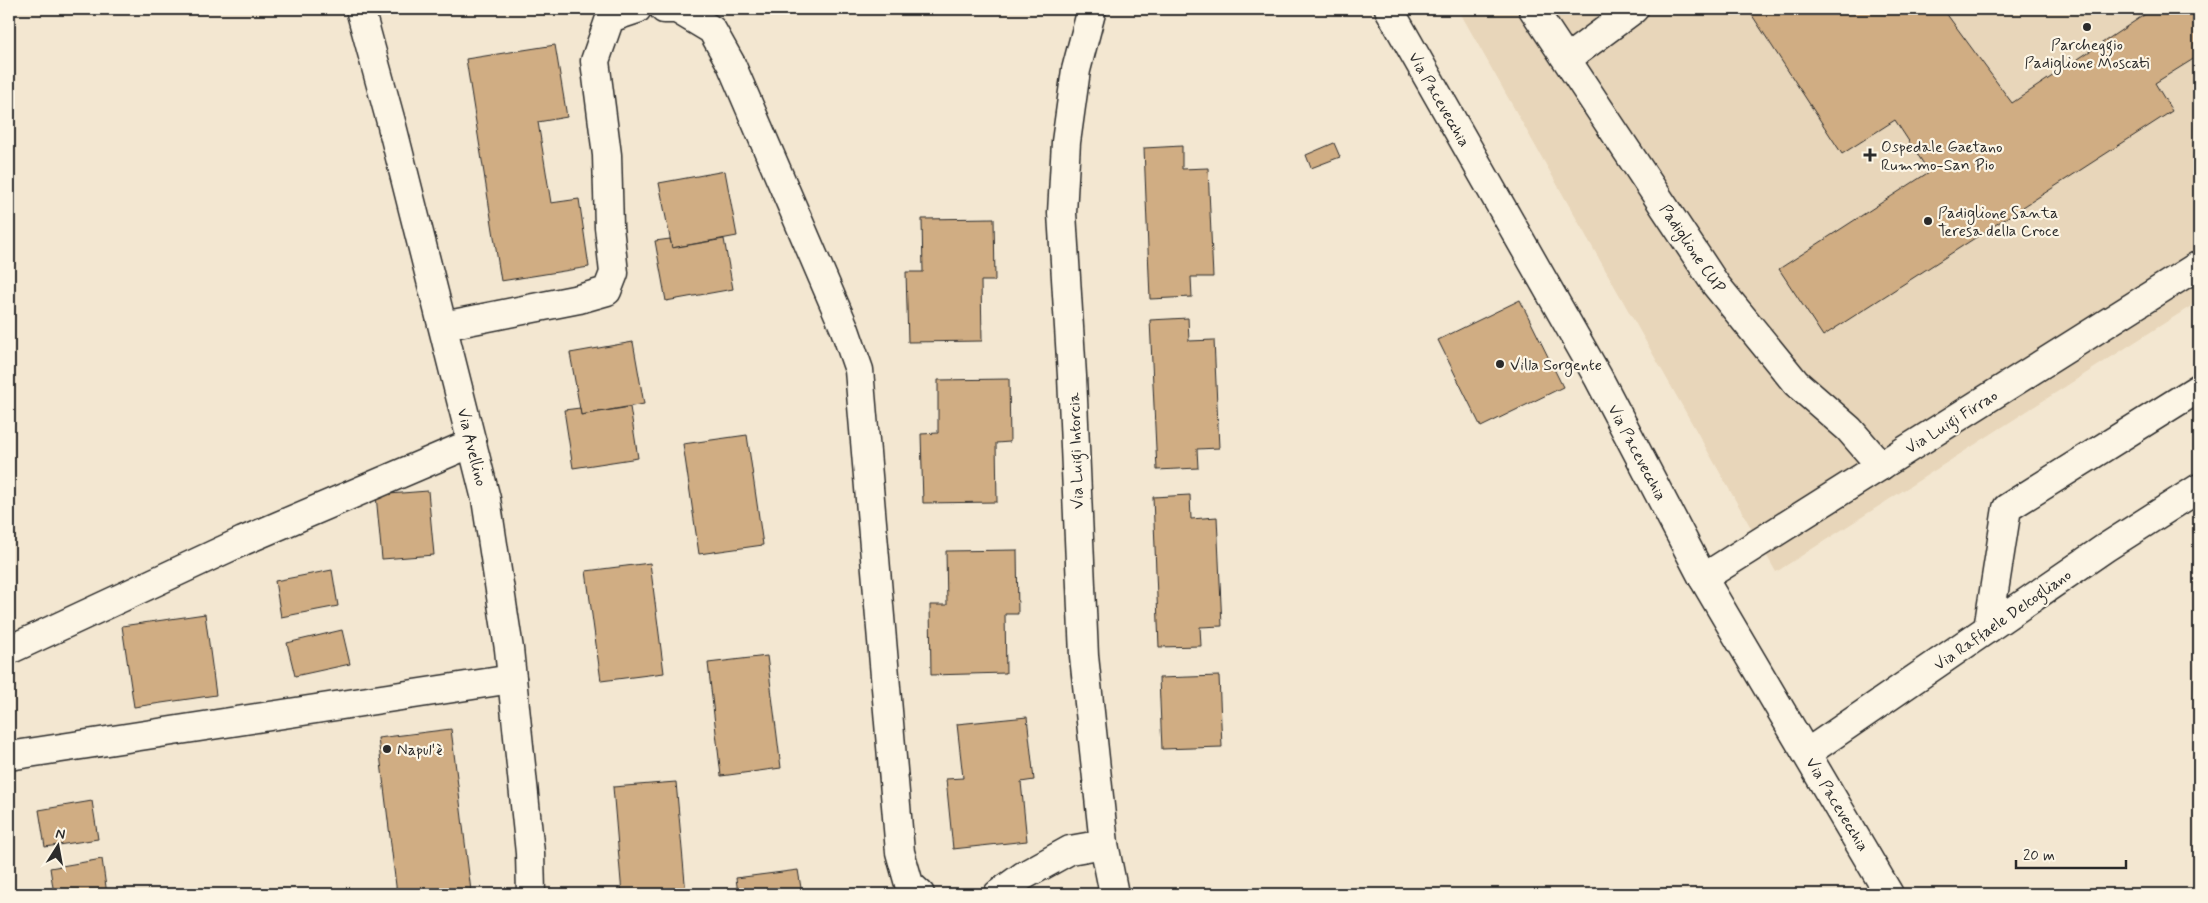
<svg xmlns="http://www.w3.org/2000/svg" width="2208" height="903" font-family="Mynerve,sans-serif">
<rect width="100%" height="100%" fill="#f3e7d1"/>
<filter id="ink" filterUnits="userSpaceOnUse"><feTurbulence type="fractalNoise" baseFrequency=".02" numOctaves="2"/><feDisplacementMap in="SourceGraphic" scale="10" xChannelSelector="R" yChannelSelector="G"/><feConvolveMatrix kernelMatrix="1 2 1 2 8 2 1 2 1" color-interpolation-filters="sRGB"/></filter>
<g filter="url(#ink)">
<path fill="#e8d6ba" d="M 1458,9 L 2199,9 L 2199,301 L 1776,572 Z"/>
<g fill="#d0ad83" stroke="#2b2b2b">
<path d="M 1748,9 L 1943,9 L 2012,103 L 2153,9 L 2199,9 L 2199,64 L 2195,58 L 2155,83 L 2172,111 L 1823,336 L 1779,269 L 1929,172 L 1895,120 L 1842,154 Z"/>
<path d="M 555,45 L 567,117 L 538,122 L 551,203 L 579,199 L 589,267 L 501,281 L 466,59 Z"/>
<path d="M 1334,143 L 1340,157 L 1311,168 L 1306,155 Z"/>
<path d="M 1182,146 L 1182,169 L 1208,168 L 1213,277 L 1191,277 L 1192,297 L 1150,299 L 1144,148 Z"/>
<path d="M 725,171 L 737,236 L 672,248 L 659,183 Z"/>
<path d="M 994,218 L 995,281 L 981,281 L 982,341 L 908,342 L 906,272 L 923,272 L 922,219 Z"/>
<path d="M 670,239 L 672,248 L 724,239 L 733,289 L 666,301 L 655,241 Z"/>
<path d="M 1520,300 L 1563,387 L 1481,427 L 1438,340 Z"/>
<path d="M 1188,318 L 1189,341 L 1214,340 L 1219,448 L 1197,449 L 1198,468 L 1157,470 L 1150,320 Z"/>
<path d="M 633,342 L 644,404 L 581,415 L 570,353 Z"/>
<path d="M 1009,379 L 1010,442 L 996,443 L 997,502 L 923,503 L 921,434 L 938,433 L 938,380 Z"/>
<path d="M 630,407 L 638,458 L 573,468 L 564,410 L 580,408 L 581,415 Z"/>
<path d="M 747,435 L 763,545 L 699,554 L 683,444 Z"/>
<path d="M 428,491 L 434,555 L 382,559 L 376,495 Z"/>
<path d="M 1190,495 L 1191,519 L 1217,517 L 1222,626 L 1200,627 L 1201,646 L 1159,647 L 1153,497 Z"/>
<path d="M 1017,550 L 1018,614 L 1005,614 L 1006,673 L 931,675 L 930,605 L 947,605 L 946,551 Z"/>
<path d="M 650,563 L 664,673 L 601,681 L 586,571 Z"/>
<path d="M 332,570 L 338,606 L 281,617 L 275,581 Z"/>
<path d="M 205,614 L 216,695 L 134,707 L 122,626 Z"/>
<path d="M 342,630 L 350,664 L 295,676 L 287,643 Z"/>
<path d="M 767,656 L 781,768 L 721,776 L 708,663 Z"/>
<path d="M 1219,676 L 1222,747 L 1162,749 L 1159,678 Z"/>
<path d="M 1027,717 L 1034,780 L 1021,782 L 1027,841 L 953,849 L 946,779 L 963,778 L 957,724 Z"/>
<path d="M 451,729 L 471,891 L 445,894 L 397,894 L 378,738 Z"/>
<path d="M 676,782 L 686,894 L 622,894 L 613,787 Z"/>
<path d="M 92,801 L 98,839 L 45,847 L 39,810 Z"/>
<path d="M 102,859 L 107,894 L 54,894 L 50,868 Z"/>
<path d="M 798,870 L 802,894 L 738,894 L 736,878 Z"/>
</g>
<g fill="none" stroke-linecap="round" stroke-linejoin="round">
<defs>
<g id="minor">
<path d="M 664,9 L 677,9 L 712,30 L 731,64 L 844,327 L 859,370 L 900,852 L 909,884 L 920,894"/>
<path d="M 1092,9 L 1076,70 L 1066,142 L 1062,213 L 1072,376 L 1084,656 L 1104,844 L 1114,894"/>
<path d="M 1389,9 L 1598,377 L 1703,578 L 1889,894"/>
<path d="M 1533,9 L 1716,285 L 1796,383 L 1849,429 L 1881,466"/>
<path d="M 1567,59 L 1634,9"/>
<path d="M 443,326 L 579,299 L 607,291 L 614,273 L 609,227 L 607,155 L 595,61 L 610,18 L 637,9"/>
<path d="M 1703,578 L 2199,265"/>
<path d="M 1988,629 L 2007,508 L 2199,388"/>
<path d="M 9,650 L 243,541 L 472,443"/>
<path d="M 1807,753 L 2105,548 L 2199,488"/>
<path d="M 9,756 L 512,679"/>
<path d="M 998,894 L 1023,876 L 1070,850 L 1104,844"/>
</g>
<path id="major" d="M 360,9 L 391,122 L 486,499 L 509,649 L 530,853 L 531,894"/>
</defs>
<use href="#minor" stroke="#2b2b2b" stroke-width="31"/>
<use href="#major" stroke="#2b2b2b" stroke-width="31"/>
<use href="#minor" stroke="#fcf5e5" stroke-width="28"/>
<use href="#major" stroke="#fcf5e5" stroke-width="28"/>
</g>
</g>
<g fill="#2b2b2b" stroke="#fcf5e5" stroke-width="2">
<circle cx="2087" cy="27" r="5"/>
<path d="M1867.5 147.5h5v5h5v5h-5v5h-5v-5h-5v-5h5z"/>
<circle cx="1928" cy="221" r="5"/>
<circle cx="1500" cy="364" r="5"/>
<circle cx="387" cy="749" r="5"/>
</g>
<g text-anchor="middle" stroke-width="4.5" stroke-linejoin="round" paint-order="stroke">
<g font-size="16" fill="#2b2b2b" stroke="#fcf5e5" text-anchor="start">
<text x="2087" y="50" text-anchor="middle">Parcheggio<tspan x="2087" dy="18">Padiglione Moscati</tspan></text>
<text x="1881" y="152">Ospedale Gaetano<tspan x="1881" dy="18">Rummo-San Pio</tspan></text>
<text x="1938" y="218">Padiglione Santa<tspan x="1938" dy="18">Teresa della Croce</tspan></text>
<text x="1510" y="370">Villa Sorgente</text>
<text x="397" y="755">Napul'è</text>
</g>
<g font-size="16" fill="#2b2b2b" stroke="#fcf5e5">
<text transform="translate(1440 99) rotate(60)" y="6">Via Pacevecchia</text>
<text transform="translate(1693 248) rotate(56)" y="6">Padiglione CUP</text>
<text transform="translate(1951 421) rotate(-32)" y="6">Via Luigi Firrao</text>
<text transform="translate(473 447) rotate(76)" y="6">Via Avellino</text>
<text transform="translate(1075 451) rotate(-92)" y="6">Via Luigi Intorcia</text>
<text transform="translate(1638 452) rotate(62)" y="6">Via Pacevecchia</text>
<text transform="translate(2002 619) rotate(-35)" y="6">Via Raffaele Delcogliano</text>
<text transform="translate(1838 804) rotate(59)" y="6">Via Pacevecchia</text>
</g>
</g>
<rect width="2208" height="903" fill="none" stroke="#fcf5e5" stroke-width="30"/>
<rect x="15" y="15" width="2178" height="873" fill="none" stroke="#2b2b2b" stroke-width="2" filter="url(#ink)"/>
<g transform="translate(58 846) rotate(11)" stroke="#fcf5e5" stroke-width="4" paint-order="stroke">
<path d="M0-4L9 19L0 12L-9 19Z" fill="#2b2b2b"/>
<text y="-8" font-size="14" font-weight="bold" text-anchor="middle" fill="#2b2b2b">N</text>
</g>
<path d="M2016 860v8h110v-8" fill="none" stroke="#2b2b2b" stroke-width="2.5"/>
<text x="2023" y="860" font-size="15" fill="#2b2b2b" stroke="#fcf5e5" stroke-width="4" paint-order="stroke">20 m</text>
</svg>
